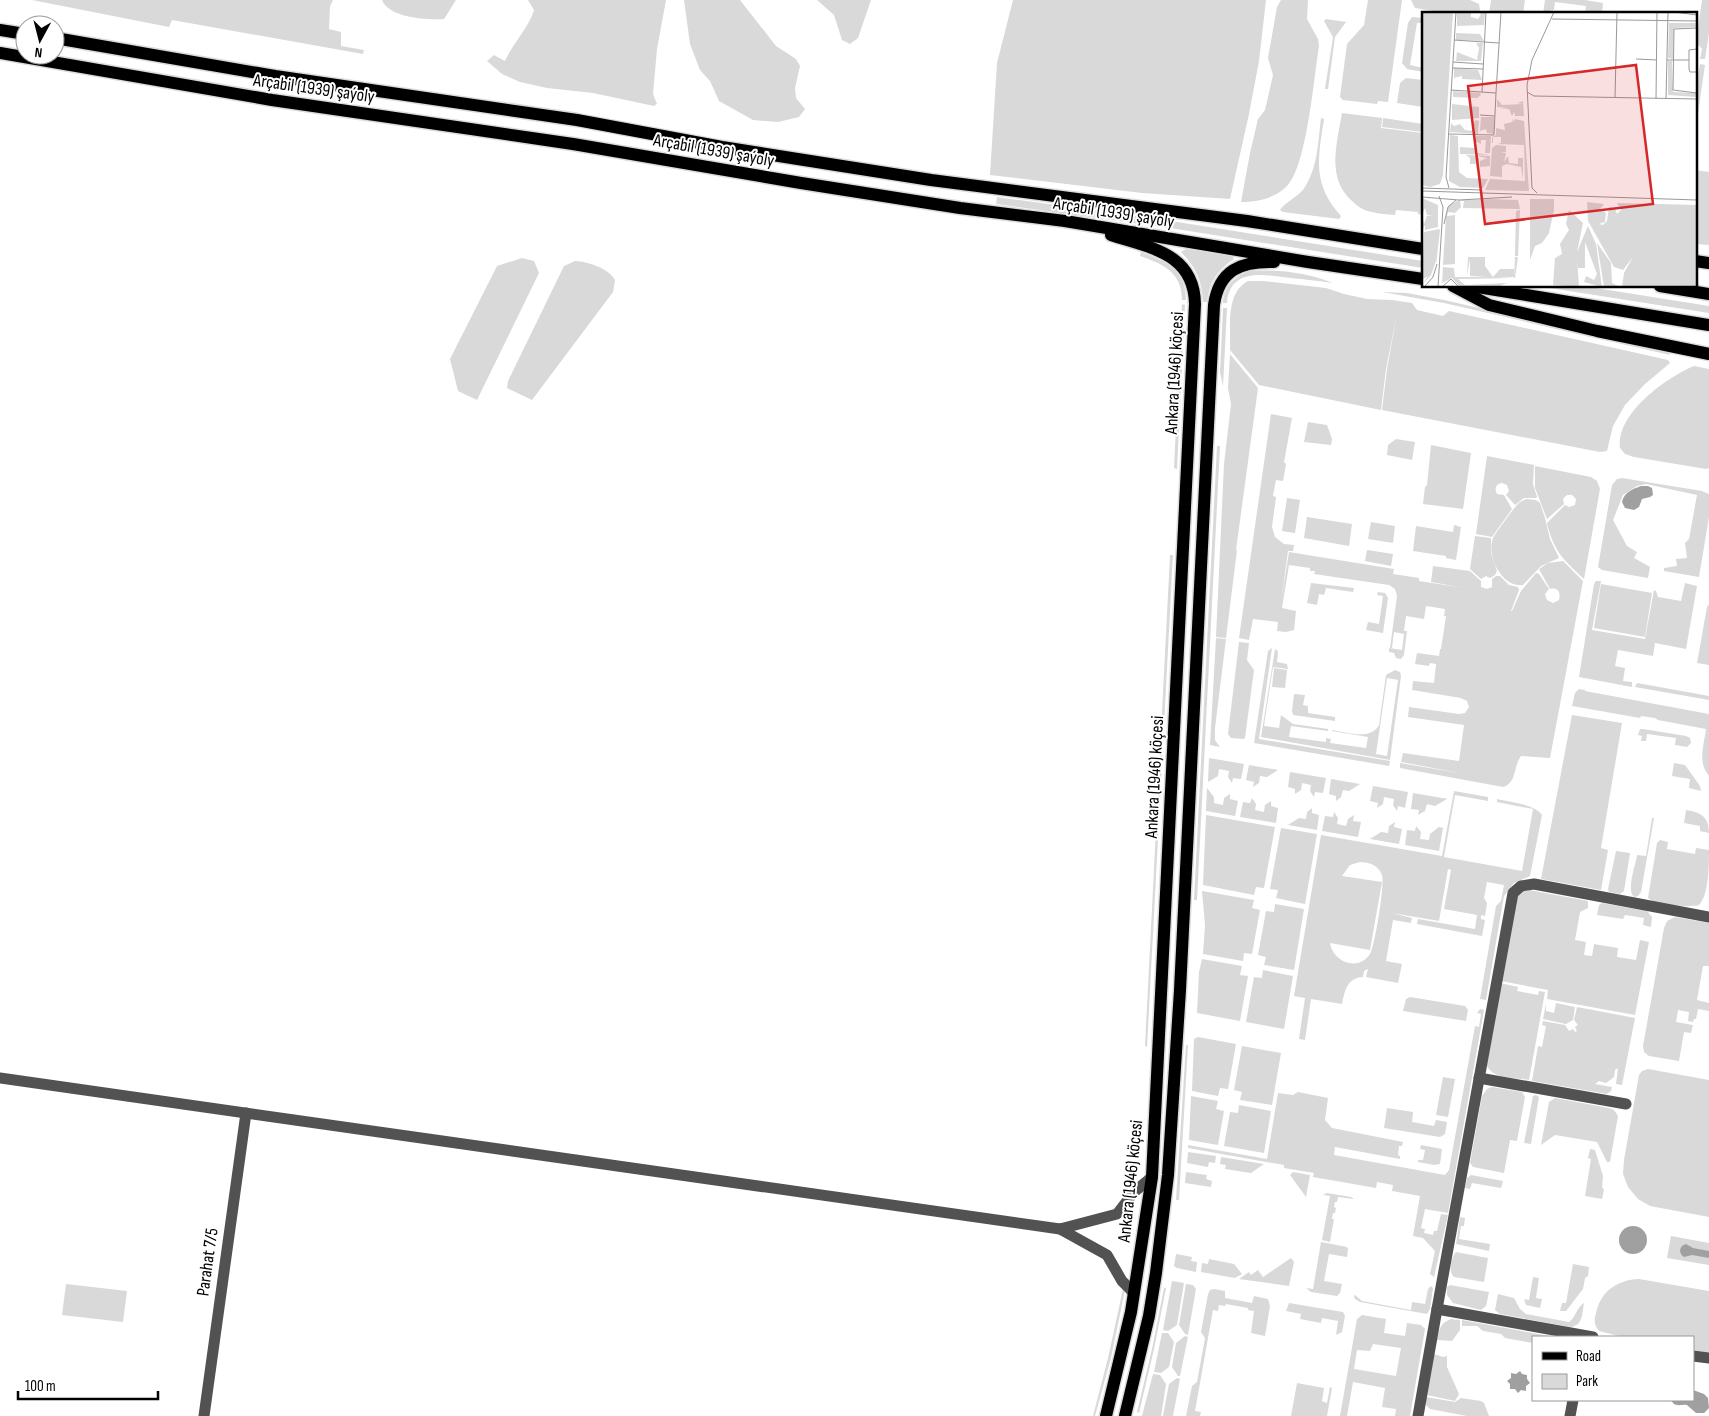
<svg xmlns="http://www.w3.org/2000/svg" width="1709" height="1416" font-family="'Sofia Sans Condensed',sans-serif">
<rect width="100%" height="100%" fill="#fff"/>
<g fill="#d9d9d9" fill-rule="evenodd">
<path d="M 32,0 L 333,0 L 330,6 L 329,29 L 341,32 L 341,46 L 364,50 L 363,54 L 172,20 L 169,27 Z"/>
<path d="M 382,0 L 456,0 L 444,19 C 427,20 389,18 382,0 Z"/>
<path d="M 528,0 L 666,0 L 657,49 L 653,94 L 657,104 L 654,106 L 593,93 L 547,88 L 520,82 L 502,74 L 487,61 L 494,55 L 505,61 C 513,43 528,29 534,10 Z"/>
<path d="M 684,0 L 740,0 L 776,46 L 796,59 L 800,66 L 795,88 L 796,98 L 805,109 L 799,117 L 778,122 L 753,120 L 719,101 L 710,81 L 700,70 L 690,44 Z"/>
<path d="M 817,0 L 871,0 L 858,38 L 850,44 L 842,40 L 834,15 Z"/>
<path d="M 1013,0 L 1266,0 L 1259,61 L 1249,114 L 1230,199 L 1142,193 L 990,175 L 997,63 Z"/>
<path d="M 1281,0 L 1308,0 L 1307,19 L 1318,39 L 1319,46 C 1314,76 1307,166 1287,186 C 1275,198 1258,202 1241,202 L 1250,153 L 1258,119 L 1265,110 L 1273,75 L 1268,58 L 1277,7 Z"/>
<path d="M 1368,0 L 1402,0 L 1388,102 L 1378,101 L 1377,104 L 1343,100 L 1340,97 L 1347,44 L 1364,25 Z"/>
<path d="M 1411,0 L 1470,0 L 1479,4 L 1480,10 L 1478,14 L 1451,14 L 1415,8 Z"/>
<path d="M 1491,0 L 1525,0 L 1523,14 L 1489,14 Z"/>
<path d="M 1545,0 L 1585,0 L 1603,3 L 1602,14 L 1585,14 L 1586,6 L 1555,2 L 1554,10 L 1551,10 L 1551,14 L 1543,14 Z"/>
<path d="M 1702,0 L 1709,0 L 1709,33 L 1705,59 L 1700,59 L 1702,49 L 1696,42 Z"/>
<path d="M 1412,17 L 1423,18 L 1423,23 L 1417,23 L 1410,65 L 1423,68 L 1423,72 L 1407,69 L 1402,63 L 1408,23 Z"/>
<path d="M 1326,19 L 1346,22 L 1335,37 L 1328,89 L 1325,89 L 1333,37 L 1324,21 Z"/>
<path d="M 1700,64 L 1705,65 L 1695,134 L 1695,77 L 1698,75 Z"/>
<path d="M 1406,78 L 1423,80 L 1423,107 L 1397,103 L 1400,83 Z"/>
<path d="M 1342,113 L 1382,118 L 1381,128 L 1423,133 L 1423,215 L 1418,214 L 1418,212 L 1396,210 L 1395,215 C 1388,214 1379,214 1372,212 C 1364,211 1357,206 1352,201 C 1326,178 1337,143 1342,113 Z"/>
<path d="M 1321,118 L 1324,119 C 1318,158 1312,184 1341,216 L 1339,219 L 1283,212 L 1280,210 C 1283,204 1297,197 1303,190 C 1318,169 1318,142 1321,118 Z"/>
<path d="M 1383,118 L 1423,124 L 1423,132 L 1382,127 Z"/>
<path d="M 1695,170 L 1709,172 L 1709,245 L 1695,244 Z"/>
<path d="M 997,197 L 1171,221 L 1423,261 L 1423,268 L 1170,228 L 996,204 Z"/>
<path d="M 1186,249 L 1232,256 L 1234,259 C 1217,270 1209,283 1207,302 L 1203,302 C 1202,281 1196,267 1181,252 Z"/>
<path d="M 1141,252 C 1166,262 1186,269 1186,300 L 1182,300 C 1182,272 1163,264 1140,256 Z"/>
<path d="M 522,258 L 534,261 L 539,273 L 477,400 L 458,391 L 450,359 L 497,266 Z"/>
<path d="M 575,261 C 589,262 608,268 615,280 L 613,292 L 532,400 L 507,388 L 508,381 L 564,266 Z"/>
<path d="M 1251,271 C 1278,269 1308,273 1333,283 C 1319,281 1304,279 1290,278 C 1265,275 1230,267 1227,303 L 1223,303 C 1224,286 1235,275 1251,271 Z"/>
<path d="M 1248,281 L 1263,281 L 1326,288 L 1344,294 L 1367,299 L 1392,300 L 1412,303 L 1417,310 L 1443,316 L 1449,311 L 1668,360 L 1670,363 L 1645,384 L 1625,405 L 1613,426 L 1607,451 L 1600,452 L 1382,410 L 1387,369 L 1397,314 L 1386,369 L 1381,410 L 1259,385 L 1230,350 C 1231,328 1225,293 1248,281 Z"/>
<path d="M 1537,286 L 1583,286 L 1709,306 L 1709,313 Z"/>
<path d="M 1382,292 L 1407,293 L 1444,300 L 1667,351 L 1670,355 L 1444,303 Z"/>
<path d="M 1182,304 L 1185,305 L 1177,469 L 1174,468 Z"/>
<path d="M 1223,308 L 1227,308 L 1223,386 L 1220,372 Z"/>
<path d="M 1230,354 L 1258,388 L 1236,550 L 1237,550 L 1226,638 L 1216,637 L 1224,464 L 1231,404 L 1228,388 Z"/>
<path d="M 1694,366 L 1709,369 L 1709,468 L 1706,469 L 1634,457 L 1625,454 L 1620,448 C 1615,414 1667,377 1694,366 Z"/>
<path d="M 1271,414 L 1292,418 L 1284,462 L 1286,464 L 1283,481 L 1276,480 L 1273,496 L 1276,497 L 1272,527 L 1275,537 L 1284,544 L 1294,545 L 1293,551 L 1288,551 L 1281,602 L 1289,552 L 1394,569 L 1393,574 L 1419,578 L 1419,581 L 1465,588 L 1431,582 L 1433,566 L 1470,571 L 1481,581 L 1481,587 L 1487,589 L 1492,587 L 1492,579 L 1496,576 L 1500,576 L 1509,585 L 1518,587 L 1519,590 L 1511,611 L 1512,611 L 1521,591 L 1536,573 L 1539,574 L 1549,589 L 1545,594 L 1547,600 L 1553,603 L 1559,600 C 1561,593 1558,587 1550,589 L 1539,569 L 1548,563 L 1563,561 L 1583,581 L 1550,758 L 1521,756 C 1513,767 1517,783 1503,787 L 1400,768 L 1400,763 L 1465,774 L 1401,762 L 1403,753 L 1459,761 L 1464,725 L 1408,717 L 1409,707 L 1459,714 L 1465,713 L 1469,707 L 1467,701 L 1461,698 L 1412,690 L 1413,681 L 1434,683 L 1436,664 L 1430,663 L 1429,666 L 1415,664 L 1417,653 L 1439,656 L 1440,649 L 1441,649 L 1446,616 L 1444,616 L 1445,609 L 1426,606 L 1424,619 L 1406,616 L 1404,631 L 1407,631 L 1404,655 L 1401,659 L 1396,658 L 1394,653 L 1389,652 L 1389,648 L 1402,650 L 1404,634 L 1394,632 L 1392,648 L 1390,648 L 1397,596 L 1395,589 L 1389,585 L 1314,574 L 1315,571 L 1310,571 L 1310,568 L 1289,565 L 1282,608 L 1296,611 L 1294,630 L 1286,632 L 1277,631 L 1278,622 L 1253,619 L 1249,640 L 1239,638 Z"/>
<path d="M 1308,422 L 1327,425 L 1332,439 L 1331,445 L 1304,442 Z"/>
<path d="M 1396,439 L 1415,442 L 1412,460 L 1387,455 L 1388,445 Z"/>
<path d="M 1431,445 L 1471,453 L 1463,509 L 1423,504 L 1425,487 L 1427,485 Z"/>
<path d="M 1217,446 L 1220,446 L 1197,900 L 1194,900 Z"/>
<path d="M 1487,456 L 1534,465 L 1533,484 L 1537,497 L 1536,498 L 1524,498 L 1515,505 L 1506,495 L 1509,491 L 1507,485 L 1502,483 C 1496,484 1494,488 1497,494 L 1504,495 L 1512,509 L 1492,537 L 1476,534 Z"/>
<path d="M 1535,466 L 1591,477 L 1597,481 L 1600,489 L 1584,579 C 1563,559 1555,553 1547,524 L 1547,523 L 1565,505 L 1569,507 L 1575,505 L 1576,499 L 1572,495 L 1567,495 L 1563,499 L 1564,504 L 1547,519 L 1535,488 Z"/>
<path d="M 1622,478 L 1702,491 L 1709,494 L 1709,517 L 1699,577 L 1664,571 L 1664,568 L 1677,566 L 1676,559 L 1687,558 L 1685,543 L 1689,539 L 1697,495 L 1646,484 L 1637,486 L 1623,495 L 1613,520 L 1627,546 L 1637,552 L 1634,558 L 1650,567 L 1648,578 L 1602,570 L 1598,567 L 1612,485 L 1617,479 Z"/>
<path d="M 1287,498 L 1300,500 L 1295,533 L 1282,531 Z"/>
<path d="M 1526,499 L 1536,500 L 1540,503 L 1545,518 L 1550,539 L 1559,558 L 1541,566 L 1523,585 C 1502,588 1486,556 1493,538 C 1495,534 1515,506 1519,503 C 1520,502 1524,500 1526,499 Z"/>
<path d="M 1307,517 L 1352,524 L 1349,546 L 1304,538 Z"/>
<path d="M 1371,522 L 1395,526 L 1393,543 L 1368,539 Z"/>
<path d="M 1454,525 L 1461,527 L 1456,560 L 1446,558 L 1446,556 L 1413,551 L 1416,526 L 1453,532 Z"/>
<path d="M 1475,536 L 1491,538 L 1491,553 L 1497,571 L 1495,575 L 1490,578 L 1486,576 L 1481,579 L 1470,569 Z"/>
<path d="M 1367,550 L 1393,554 L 1391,566 L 1365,561 Z"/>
<path d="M 1170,555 L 1173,555 L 1147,1047 L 1145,1046 Z"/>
<path d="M 1596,581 L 1601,581 L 1592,630 L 1645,639 L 1654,590 L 1656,591 L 1658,597 L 1681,601 L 1685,583 L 1697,586 L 1686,649 L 1655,643 L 1653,656 L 1618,650 L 1615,666 L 1625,668 L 1623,681 L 1632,682 L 1632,687 L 1579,677 L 1594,584 Z"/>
<path d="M 1311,583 L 1354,588 L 1353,592 L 1326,588 L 1324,595 L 1319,594 L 1317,605 L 1307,603 Z"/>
<path d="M 1601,584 L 1652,593 L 1645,637 L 1594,628 Z"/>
<path d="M 1378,592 L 1385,593 L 1388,598 L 1383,633 L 1366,630 L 1368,622 L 1379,624 L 1383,596 L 1377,595 Z"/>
<path d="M 1709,604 L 1709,665 L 1697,663 L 1707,607 Z"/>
<path d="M 1216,638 L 1226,639 L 1215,728 L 1215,740 L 1220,747 L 1210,745 Z"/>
<path d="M 1239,642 L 1249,643 L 1247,660 L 1254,670 L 1245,738 L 1243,739 L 1231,738 L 1228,734 Z"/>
<path d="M 1272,648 L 1259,739 L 1390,761 L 1389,766 L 1254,743 L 1268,651 Z"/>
<path d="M 1275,649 L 1278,651 L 1277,662 L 1287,664 L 1288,669 L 1273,667 L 1264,726 L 1279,728 L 1281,715 L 1293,724 L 1328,729 L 1328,731 L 1291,726 L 1289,737 L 1326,742 L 1326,738 L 1331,739 L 1330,743 L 1366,748 L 1368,737 L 1332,731 L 1332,730 C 1346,732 1371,741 1379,725 L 1386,675 L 1395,670 L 1400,672 L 1401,676 L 1390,760 L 1261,737 ZM 1387,678 L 1398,680 L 1387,756 L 1376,754 Z"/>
<path d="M 1274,668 L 1287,670 L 1285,688 L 1272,687 Z"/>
<path d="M 1637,683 L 1709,696 L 1709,700 L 1635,687 Z"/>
<path d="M 1579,689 L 1585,690 L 1585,691 L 1709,714 L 1709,776 C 1697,761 1704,746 1706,729 L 1658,720 L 1655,718 L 1641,716 L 1640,718 L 1572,706 L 1575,693 Z"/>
<path d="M 1294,694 L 1305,695 L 1303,705 L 1308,706 L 1308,713 L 1335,717 L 1335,721 L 1293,715 L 1292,711 Z"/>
<path d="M 1572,715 L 1622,723 L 1601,848 L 1608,850 L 1601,890 L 1541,879 Z"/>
<path d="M 1640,729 L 1643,729 L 1686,736 L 1690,738 L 1691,743 L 1687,747 L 1675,745 L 1676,738 L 1647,734 L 1646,741 L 1641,741 L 1642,736 L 1638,735 Z"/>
<path d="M 1209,758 L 1244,764 L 1241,779 L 1233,778 L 1232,783 L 1228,777 L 1229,771 L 1219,769 L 1218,776 L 1208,782 Z"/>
<path d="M 1674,763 L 1685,765 L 1700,786 L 1701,791 L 1689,788 L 1690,779 L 1672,776 Z"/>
<path d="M 1249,765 L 1278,770 L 1267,777 L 1260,776 L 1259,783 L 1253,787 L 1254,782 L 1246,780 Z"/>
<path d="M 1290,772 L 1326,778 L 1323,793 L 1315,792 L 1314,797 L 1310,791 L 1311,785 L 1302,783 L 1301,790 L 1295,794 L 1295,789 L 1288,787 Z"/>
<path d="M 1331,779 L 1360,784 L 1349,791 L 1343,790 L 1341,797 L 1336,801 L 1336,796 L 1329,794 Z"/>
<path d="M 1373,786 L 1408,792 L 1405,808 L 1398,806 L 1397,811 L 1393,805 L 1394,799 L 1384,797 L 1383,804 L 1377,808 L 1378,803 L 1370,801 Z"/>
<path d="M 1207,788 L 1214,797 L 1214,803 L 1223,805 L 1224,798 L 1230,794 L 1230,799 L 1238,801 L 1235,816 L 1206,811 Z"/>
<path d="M 1454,791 L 1488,797 L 1488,801 L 1455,795 L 1444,857 L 1522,871 L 1533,809 L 1497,802 L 1497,799 C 1509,802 1535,804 1542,815 L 1530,876 L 1514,883 L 1504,896 L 1486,1000 L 1480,999 L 1496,906 L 1501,901 L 1504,885 L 1487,882 L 1484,898 L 1487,903 L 1485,916 L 1481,915 L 1481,919 L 1485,920 L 1482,936 L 1417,924 L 1418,919 L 1475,929 L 1477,915 L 1444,909 L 1451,870 L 1448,869 L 1439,921 L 1392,913 L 1412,918 L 1411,923 L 1393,920 L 1386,961 L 1402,964 L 1398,983 L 1366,977 L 1368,969 L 1364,971 L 1363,977 C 1347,978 1345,990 1342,1004 L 1311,999 L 1305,1040 L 1299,1039 L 1305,998 L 1294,996 L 1321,835 L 1442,856 ZM 1360,862 C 1369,862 1378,865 1382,875 C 1385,883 1375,945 1370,954 C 1358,972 1333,962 1330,943 L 1370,950 L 1382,882 L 1342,876 L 1350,865 Z"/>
<path d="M 1413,793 L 1448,799 L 1447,799 L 1435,806 L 1427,804 L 1425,811 L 1418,815 L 1419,810 L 1411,809 Z"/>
<path d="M 1252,798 L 1256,804 L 1255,810 L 1264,812 L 1265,805 L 1271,801 L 1271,806 L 1278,808 L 1276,823 L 1240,817 L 1243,802 L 1250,803 Z"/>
<path d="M 1312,808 L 1312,813 L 1319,815 L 1317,830 L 1288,825 L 1299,818 L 1306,819 L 1307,812 Z"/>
<path d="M 1686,810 C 1701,812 1709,817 1709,833 L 1700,831 L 1700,826 L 1684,823 Z"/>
<path d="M 1334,812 L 1338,818 L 1337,824 L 1346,826 L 1348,819 L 1354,815 L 1353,821 L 1361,822 L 1358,837 L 1322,831 L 1325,816 L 1333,817 Z"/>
<path d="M 1206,815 L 1275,827 L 1264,888 L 1256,887 L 1254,895 L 1203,885 Z"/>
<path d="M 1652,818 L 1654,818 L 1641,892 L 1638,896 L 1634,897 C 1626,889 1636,865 1637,855 L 1646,856 Z"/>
<path d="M 1395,822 L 1394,827 L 1402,829 L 1399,844 L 1370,839 L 1381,832 L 1388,833 L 1389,826 Z"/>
<path d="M 1416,826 L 1421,832 L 1420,839 L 1429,840 L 1430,834 L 1439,827 L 1443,828 L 1439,851 L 1405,845 L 1407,830 L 1415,831 Z"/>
<path d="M 1281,828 L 1317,834 L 1305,904 L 1276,898 L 1278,890 L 1270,889 Z"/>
<path d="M 1660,840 L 1668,842 L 1667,849 L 1695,854 L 1696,848 L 1709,850 C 1709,864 1709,895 1699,905 C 1688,908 1656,905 1648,898 L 1657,843 Z"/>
<path d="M 1616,851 L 1630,853 L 1624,891 L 1620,894 L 1609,892 L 1608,889 Z"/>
<path d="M 1529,890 L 1588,901 L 1588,908 L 1580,912 L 1575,940 L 1586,942 L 1584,955 L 1592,956 L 1594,944 L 1618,948 L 1617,957 L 1636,960 L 1640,940 L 1649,942 L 1635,1015 L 1547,999 L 1548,990 L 1501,981 L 1516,899 L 1520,891 Z"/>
<path d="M 1202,891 L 1254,900 L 1252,908 L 1260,910 L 1252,954 L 1244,953 L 1243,961 L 1203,954 L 1205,925 Z"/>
<path d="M 1602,903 L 1647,911 L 1652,917 L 1651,927 L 1643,925 L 1644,918 L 1625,915 L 1623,919 L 1597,915 L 1599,905 Z"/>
<path d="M 1275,904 L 1304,909 L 1294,970 L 1264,965 L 1266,957 L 1258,955 L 1266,911 L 1274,912 Z"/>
<path d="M 1675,917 L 1709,923 L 1709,966 L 1703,966 L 1697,1000 L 1709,1003 L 1709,1011 L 1698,1009 L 1696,1019 L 1694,1019 L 1693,1022 L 1688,1021 L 1689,1012 L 1678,1010 L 1676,1022 L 1693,1025 L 1691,1033 L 1684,1032 L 1679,1061 L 1649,1056 L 1644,1052 L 1643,1046 L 1664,928 L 1667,921 Z"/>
<path d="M 1202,959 L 1242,966 L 1240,975 L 1248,976 L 1240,1021 L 1197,1013 L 1199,972 Z"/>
<path d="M 1263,970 L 1293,976 L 1284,1029 L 1246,1022 L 1254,977 L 1262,978 Z"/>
<path d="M 1500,983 L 1518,987 L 1517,991 L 1538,995 L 1539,991 L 1545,992 L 1529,1080 C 1517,1078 1493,1079 1487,1066 Z"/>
<path d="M 1410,997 L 1465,1006 L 1468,1010 L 1466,1021 L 1403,1011 L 1406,999 Z"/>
<path d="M 1556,1003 L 1575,1007 L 1573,1020 L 1566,1024 L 1543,1019 L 1546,1004 L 1546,1011 L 1554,1013 Z"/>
<path d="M 1577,1007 L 1635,1018 L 1622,1085 L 1616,1084 L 1618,1068 L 1615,1070 L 1614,1077 L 1606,1083 L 1599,1081 L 1595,1084 L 1612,1087 L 1611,1091 L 1607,1094 L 1532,1081 L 1538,1046 L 1542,1047 L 1546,1026 L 1542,1025 L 1543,1021 L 1565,1025 L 1569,1031 L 1573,1029 L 1575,1032 L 1577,1031 L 1575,1027 L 1578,1025 L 1574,1020 Z"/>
<path d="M 1480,1009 L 1484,1010 L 1448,1213 L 1425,1209 L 1421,1228 L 1425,1229 L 1424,1233 L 1433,1235 L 1434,1231 L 1437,1231 L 1441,1214 L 1448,1215 L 1434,1277 L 1430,1274 L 1435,1251 L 1423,1238 L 1413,1236 L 1420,1196 L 1392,1191 L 1393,1185 L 1377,1182 L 1376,1188 L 1313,1177 L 1314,1173 L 1284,1168 L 1284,1165 L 1188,1148 L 1188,1145 L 1267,1159 L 1278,1093 L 1293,1095 L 1298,1092 L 1328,1098 L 1325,1120 L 1332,1128 L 1403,1142 L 1402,1146 L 1399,1146 L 1398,1155 L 1400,1156 L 1400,1159 L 1335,1147 L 1334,1155 L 1445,1175 L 1449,1170 L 1475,1026 L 1479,1027 L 1481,1014 L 1477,1013 Z"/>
<path d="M 1198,1037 L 1236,1044 L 1228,1089 L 1220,1088 L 1218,1096 L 1192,1091 L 1194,1039 Z"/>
<path d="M 1186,1045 L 1188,1045 L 1179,1200 L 1176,1200 Z"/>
<path d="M 1242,1046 L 1281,1053 L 1272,1105 L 1240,1100 L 1242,1092 L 1234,1090 Z"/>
<path d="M 1648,1069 L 1709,1080 L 1709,1217 L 1650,1206 L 1638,1199 L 1628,1187 L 1623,1174 L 1624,1160 L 1639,1075 L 1642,1071 Z"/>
<path d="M 1443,1077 L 1455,1079 L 1448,1117 L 1436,1115 Z"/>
<path d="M 1492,1087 L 1522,1092 L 1525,1097 L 1517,1141 L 1510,1140 L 1504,1173 L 1473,1167 L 1470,1163 L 1482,1096 L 1487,1089 Z"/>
<path d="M 1536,1095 L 1539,1097 L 1531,1144 L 1524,1143 L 1533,1096 Z"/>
<path d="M 1191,1096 L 1218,1101 L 1216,1109 L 1224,1111 L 1218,1145 L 1189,1140 Z"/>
<path d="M 1555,1098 L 1609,1108 L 1614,1110 L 1618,1116 L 1610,1162 L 1607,1162 L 1597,1142 L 1555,1135 L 1541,1145 L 1549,1102 Z"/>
<path d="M 1239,1105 L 1271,1111 L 1264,1153 L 1224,1146 L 1230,1112 L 1238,1113 Z"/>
<path d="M 1387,1108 L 1413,1112 L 1412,1122 L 1434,1126 L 1436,1120 L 1447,1122 L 1445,1134 L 1440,1137 L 1384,1128 Z"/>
<path d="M 1421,1145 L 1442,1149 L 1440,1164 L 1434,1165 L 1418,1162 L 1418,1160 L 1423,1160 L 1425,1150 L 1420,1149 Z"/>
<path d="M 1590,1149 L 1595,1150 L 1603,1176 L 1602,1187 L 1604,1190 L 1602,1199 L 1585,1196 L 1591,1159 L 1588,1158 Z"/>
<path d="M 1188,1152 L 1216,1156 L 1215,1163 L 1209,1162 L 1208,1167 L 1187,1163 Z"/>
<path d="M 1221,1157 L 1264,1164 L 1251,1173 L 1225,1169 L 1226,1165 L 1220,1164 Z"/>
<path d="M 1186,1172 L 1207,1175 L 1206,1179 L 1212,1181 L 1211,1187 L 1185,1183 Z"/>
<path d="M 1293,1172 L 1310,1175 L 1306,1197 L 1290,1175 Z"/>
<path d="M 1471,1175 L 1503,1181 L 1501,1188 L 1472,1183 L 1470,1189 L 1465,1188 L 1467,1178 Z"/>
<path d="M 1327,1193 L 1351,1197 L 1354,1199 L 1338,1197 L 1337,1202 L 1335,1202 L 1334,1207 L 1336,1208 L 1335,1213 L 1333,1213 L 1332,1219 L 1334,1219 L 1330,1242 L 1322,1240 L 1330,1196 L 1323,1195 Z"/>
<path d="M 1460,1217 L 1465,1218 L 1464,1226 L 1461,1226 L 1459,1239 L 1490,1244 L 1489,1251 L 1456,1244 Z"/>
<path d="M 1671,1236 L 1709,1243 L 1709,1265 L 1667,1258 Z"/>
<path d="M 1321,1242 L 1347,1247 L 1348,1249 L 1347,1257 L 1329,1254 L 1324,1281 L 1342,1284 L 1340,1293 L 1337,1296 L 1311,1292 L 1306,1288 L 1313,1289 Z"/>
<path d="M 1456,1252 L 1488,1258 L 1484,1282 L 1454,1277 C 1448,1272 1451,1258 1456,1252 Z"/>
<path d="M 1176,1254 L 1192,1257 L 1191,1261 L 1197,1262 L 1196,1272 L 1177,1268 L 1174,1266 Z"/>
<path d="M 1291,1258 L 1294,1262 L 1289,1286 L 1239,1279 L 1249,1272 L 1251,1275 L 1258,1270 L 1263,1277 Z"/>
<path d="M 1209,1259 L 1234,1264 L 1242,1274 L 1235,1278 L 1201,1272 L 1202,1263 L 1208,1264 Z"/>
<path d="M 1573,1264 L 1589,1267 L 1588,1276 L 1585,1278 L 1583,1289 L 1566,1311 L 1560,1311 L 1562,1303 L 1566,1303 Z"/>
<path d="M 1533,1277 L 1539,1278 L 1536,1298 L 1542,1299 L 1540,1308 L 1526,1305 L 1524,1299 L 1529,1300 Z"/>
<path d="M 1639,1279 L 1709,1291 L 1709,1353 L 1693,1350 L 1693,1337 L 1623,1337 L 1599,1331 C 1594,1325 1594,1320 1596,1313 C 1601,1291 1617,1280 1639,1279 Z"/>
<path d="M 1172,1281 L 1184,1283 L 1177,1325 L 1168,1331 L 1163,1330 Z"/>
<path d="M 66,1284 L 127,1291 L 123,1322 L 62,1315 Z"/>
<path d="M 1186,1284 L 1193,1285 L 1196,1289 L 1188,1335 L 1185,1334 L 1179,1325 Z"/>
<path d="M 1450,1285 L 1489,1292 L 1486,1306 L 1481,1310 L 1453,1303 L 1447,1295 L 1447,1287 Z"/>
<path d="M 1431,1286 L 1433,1288 L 1430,1309 L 1427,1314 L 1360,1302 L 1355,1299 L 1354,1296 L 1355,1295 L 1362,1301 L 1411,1310 L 1412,1302 L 1425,1304 L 1428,1289 Z"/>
<path d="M 1164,1288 L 1166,1288 L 1154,1349 L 1139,1413 L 1137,1412 L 1152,1349 Z"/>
<path d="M 1123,1289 L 1125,1290 L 1111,1358 L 1095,1416 L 1093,1416 L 1108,1358 Z"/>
<path d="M 1214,1289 L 1225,1291 L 1225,1298 L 1252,1303 L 1254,1296 L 1268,1299 L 1270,1306 L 1265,1336 L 1251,1333 L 1254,1311 L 1248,1310 L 1248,1308 L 1226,1304 L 1225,1306 L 1219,1305 L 1218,1311 L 1213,1310 L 1195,1411 L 1201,1412 L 1200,1416 L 1186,1416 L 1192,1386 L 1197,1382 L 1205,1338 L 1201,1332 L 1208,1294 L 1210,1290 Z"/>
<path d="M 1498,1294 L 1514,1298 L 1520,1309 L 1526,1314 L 1569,1322 C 1576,1317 1576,1308 1584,1303 C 1582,1314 1583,1326 1570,1327 L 1500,1314 L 1495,1310 Z"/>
<path d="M 1289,1303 L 1343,1312 L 1345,1316 L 1342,1332 L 1336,1335 L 1338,1321 L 1322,1318 L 1321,1323 L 1300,1319 L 1301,1314 L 1286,1311 Z"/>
<path d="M 1362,1315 L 1386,1319 L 1384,1333 L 1405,1336 L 1407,1323 L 1421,1325 L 1425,1329 L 1410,1416 L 1395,1416 L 1396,1409 L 1382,1407 L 1385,1388 L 1353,1382 L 1347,1416 L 1340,1416 L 1357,1319 ZM 1373,1344 L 1401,1348 L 1396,1376 L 1354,1369 L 1357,1350 L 1370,1351 Z"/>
<path d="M 1451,1319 L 1460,1320 L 1460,1330 L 1452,1341 L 1437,1340 C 1439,1330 1440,1323 1451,1319 Z"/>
<path d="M 1462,1320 L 1554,1337 L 1533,1337 L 1533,1343 L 1505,1338 L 1501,1334 L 1483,1331 L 1477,1326 L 1462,1326 Z"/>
<path d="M 1162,1333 L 1168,1333 L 1174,1342 L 1169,1367 L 1161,1373 L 1154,1372 Z"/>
<path d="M 1185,1336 L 1188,1337 L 1180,1376 L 1178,1376 L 1172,1367 L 1176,1343 Z"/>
<path d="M 1434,1354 L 1443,1357 L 1447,1356 L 1447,1367 L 1459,1394 L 1455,1401 L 1427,1395 Z"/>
<path d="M 1153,1374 L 1160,1375 L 1166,1384 L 1161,1416 L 1142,1416 Z"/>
<path d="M 1177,1378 L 1180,1379 L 1173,1416 L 1163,1416 L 1169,1384 Z"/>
<path d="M 1297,1383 L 1324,1388 L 1322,1401 L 1327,1403 L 1330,1387 L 1332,1388 L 1327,1416 L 1291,1416 Z"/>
<path d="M 1426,1397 L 1455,1402 L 1461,1398 L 1481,1401 L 1484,1403 L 1489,1416 L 1467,1416 L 1430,1409 L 1426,1405 Z"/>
</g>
<g fill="#a0a0a0">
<path d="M 1641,486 L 1648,486 L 1652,488 L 1653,495 L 1650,497 L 1642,499 L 1639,507 L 1634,510 L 1625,508 L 1622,502 C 1624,492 1633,489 1641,486 Z"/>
<circle cx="1633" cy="1240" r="14"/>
<path d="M 1686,1244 L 1693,1248 L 1709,1251 L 1709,1258 L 1692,1255 L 1684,1257 C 1678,1253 1679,1246 1686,1244 Z"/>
<path d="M 1520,1371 L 1522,1374 L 1527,1375 L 1527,1379 L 1530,1383 L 1526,1386 L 1526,1391 L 1521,1390 L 1518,1393 L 1515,1389 L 1510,1389 L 1510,1384 L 1507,1381 L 1511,1378 L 1511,1373 L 1516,1374 Z"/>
<path d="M 1693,1390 L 1704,1394 L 1708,1398 L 1709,1408 L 1704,1413 L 1696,1413 L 1687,1405 C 1680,1404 1675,1408 1671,1400 L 1693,1400 Z"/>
</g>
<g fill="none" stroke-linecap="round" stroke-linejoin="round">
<defs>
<g id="major">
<path d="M 0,30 L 25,34"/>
<path d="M 55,38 L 275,76 L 577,120 L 722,147 L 931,180 L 1247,221 L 1423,249"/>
<path d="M 0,53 L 272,100 L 573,144 L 801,183 L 960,208 L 1065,221 L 1308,262 L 1423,279"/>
<path d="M 1695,261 L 1709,263"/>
<path d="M 1453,286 L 1489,305 L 1597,331 L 1709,354"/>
<path d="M 1471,286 L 1709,325"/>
<path d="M 1660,286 L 1709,294"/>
<path d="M 1106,1416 L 1131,1312 L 1152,1177 L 1195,304 C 1194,253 1150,248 1111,235"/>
<path d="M 1125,1416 L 1149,1316 L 1156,1273 L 1168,1175 L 1180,990 L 1214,305 C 1219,270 1241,261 1274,262"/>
</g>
</defs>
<use href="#major" stroke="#dbdbdb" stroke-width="15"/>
<g stroke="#525252" stroke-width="11">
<path d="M 0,1078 L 1060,1229 L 1107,1255 L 1122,1281 L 1134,1293"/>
<path d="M 1479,1078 L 1626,1104"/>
<path d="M 1060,1229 L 1117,1214 L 1134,1192 L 1152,1177"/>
<path d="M 1437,1309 L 1513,893 L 1521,886 L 1534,884 L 1709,917"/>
<path d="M 1693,1356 L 1709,1358"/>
<path d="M 204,1416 L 246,1113"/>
<path d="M 1418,1416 L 1437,1309 L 1593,1337"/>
<path d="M 1570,1416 L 1573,1400"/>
</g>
<use href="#major" stroke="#000" stroke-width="12"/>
</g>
<g text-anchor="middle" stroke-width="4" stroke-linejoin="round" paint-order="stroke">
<g font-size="18" fill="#000" stroke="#fff">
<text transform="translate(314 88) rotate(8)" y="6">Arçabil (1939) şaýoly</text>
<text transform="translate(714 150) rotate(10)" y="6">Arçabil (1939) şaýoly</text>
<text transform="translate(1114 212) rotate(9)" y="6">Arçabil (1939) şaýoly</text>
<text transform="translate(1174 373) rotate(-87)" y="6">Ankara (1946) köçesi</text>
<text transform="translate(1154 777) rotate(-87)" y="6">Ankara (1946) köçesi</text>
<text transform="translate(1130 1181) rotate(-84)" y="6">Ankara (1946) köçesi</text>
<text transform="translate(207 1262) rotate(-82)" y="6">Parahat 7/5</text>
</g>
</g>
<g transform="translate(1422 12)">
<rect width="275" height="275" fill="#fff"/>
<path d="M 0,0 L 31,0 L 21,163 L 18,172 L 8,175 L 0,173 ZM 35,0 L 49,1 L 49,5 L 56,7 L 59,2 L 56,0 L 63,0 L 62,13 L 35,14 ZM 247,11 L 275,11 L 275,15 L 252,16 L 251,47 L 246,46 ZM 34,21 L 58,22 L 62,29 L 34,28 ZM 54,31 L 61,31 L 59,49 L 34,49 L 35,40 L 55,48 L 57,36 ZM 246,49 L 250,49 L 251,80 L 275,81 L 275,85 L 246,83 ZM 32,56 L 56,58 L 60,68 L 40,67 L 40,64 L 32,66 ZM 31,79 L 58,81 L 59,83 L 55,86 L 31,85 ZM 75,87 L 80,93 L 101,92 L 95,91 L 101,89 L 102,104 L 93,104 L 92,100 L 90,104 L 87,97 L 76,96 L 86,95 L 75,95 ZM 30,92 L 57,95 L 57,106 L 30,108 ZM 59,105 L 72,105 L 72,122 L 65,121 L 64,117 L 58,119 ZM 90,106 L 91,110 L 93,107 L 102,109 L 107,179 L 63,178 L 68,167 L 103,169 L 102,133 L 75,132 L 79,131 L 79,125 L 71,125 L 71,131 L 75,132 L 71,131 L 70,131 L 70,125 L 74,123 L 74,116 L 83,118 L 82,112 L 90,110 ZM 54,108 L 57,109 L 56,122 L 28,120 L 29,111 L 32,114 L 38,112 L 43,118 L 51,119 L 53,115 L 50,113 ZM 28,123 L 36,124 L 37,160 L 45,166 L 66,167 L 61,176 L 38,175 L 27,169 ZM 54,124 L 69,124 L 68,141 L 63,141 L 64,128 L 59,128 L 59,132 L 53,129 ZM 74,133 L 84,134 L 84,140 L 78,140 L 84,141 L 82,150 L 86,144 L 87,151 L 96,152 L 96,146 L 101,146 L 101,135 L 101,167 L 99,155 L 85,152 L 80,154 L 80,165 L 68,164 L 70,136 ZM 38,135 L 53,136 L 55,141 L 68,143 L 38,142 ZM 44,143 L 68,144 L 68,154 L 58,155 L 58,149 L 65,146 L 54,144 L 57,147 L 54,157 L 54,152 L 48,152 L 48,146 ZM 0,186 L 16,193 L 16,215 L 3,218 L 3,213 L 0,218 L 0,204 L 2,212 L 5,204 L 11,204 L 5,203 L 3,196 L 0,203 ZM 69,187 L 96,188 L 98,197 L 41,196 L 42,189 L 38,189 L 39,195 L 33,201 L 26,200 L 25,204 L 33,203 L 33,252 L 21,253 L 24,204 L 27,193 L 37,188 ZM 108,187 L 132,187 L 132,198 L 127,221 L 120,231 L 113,234 L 108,248 ZM 165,190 L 182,192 L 178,197 L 184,201 L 183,210 L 177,212 L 181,213 L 185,209 L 187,195 L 193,196 L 195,202 L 199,198 L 195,191 L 275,193 L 275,275 L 200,275 L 202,261 L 211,245 L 201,258 L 192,255 L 166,209 ZM 98,198 L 96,244 L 93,244 L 94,199 ZM 147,198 L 161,211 L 155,240 L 166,214 L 174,232 L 180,275 L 162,270 L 164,264 L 172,268 L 175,262 L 163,230 L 163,256 L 156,256 L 155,247 L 157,275 L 131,273 L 133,246 L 140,242 L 138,232 L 147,218 L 144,212 ZM 17,217 L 18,218 L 14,253 L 14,249 L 9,263 L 0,273 L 6,264 L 0,268 L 2,220 ZM 175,231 L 189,251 L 190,271 L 198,275 L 182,275 ZM 46,245 L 63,245 L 63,254 L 71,265 L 78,257 L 92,257 L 92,265 L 74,265 L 92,266 L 93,245 L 96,245 L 93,266 L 36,267 L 43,273 L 85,271 L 76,275 L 38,275 L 30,266 L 20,271 L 21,255 L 32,256 L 33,265 L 67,265 L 48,264 L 48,247 L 45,264 Z" fill="#d9d9d9"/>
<path fill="none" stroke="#999" stroke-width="1" d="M 252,0 L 275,3M 130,7 L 275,9M 275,16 L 252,17 L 251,78 L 275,81M 32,28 L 77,31M 275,37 L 267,38 L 267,57 L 268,60 L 275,60M 214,47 L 235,48M 245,48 L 267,48M 31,50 L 61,52M 31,56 L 61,57M 29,78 L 74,81 L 79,0M 60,80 L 64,0M 105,80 L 112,84 L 275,87M 193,86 L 195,0M 234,87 L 235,0M 244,87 L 246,0M 58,103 L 73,104M 27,122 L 72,123 L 74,81M 0,176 L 60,178M 27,176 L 24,165 L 34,0M 0,179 L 275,188M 115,181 L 110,176 L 105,73 L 110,48 L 132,0M 0,185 L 37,188 L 90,185M 22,212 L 26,195 L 34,188M 2,275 L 11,265 L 15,252M 16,275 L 21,195 L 17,184M 20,275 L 29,267 L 37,275"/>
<path fill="#d62828" fill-opacity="0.15" stroke="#d62828" stroke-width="2.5" d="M 214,53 L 231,192 L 63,212 L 46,74 Z"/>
<rect width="275" height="275" fill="none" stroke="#000" stroke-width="2.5"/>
</g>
<rect x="1532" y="1336" width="162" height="65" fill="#ffffff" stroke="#999999"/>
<rect x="1542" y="1352" width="25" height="8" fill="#000000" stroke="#999999"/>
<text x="1576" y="1361" font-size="15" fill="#000000">Road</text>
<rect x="1542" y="1374" width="25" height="15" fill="#d9d9d9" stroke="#999999"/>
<text x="1576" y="1386" font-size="15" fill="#000000">Park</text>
<g transform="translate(40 40) rotate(187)"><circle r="24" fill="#ffffff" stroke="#999999"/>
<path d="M0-4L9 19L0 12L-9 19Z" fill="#000000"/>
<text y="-8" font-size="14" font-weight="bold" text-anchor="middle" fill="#000000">N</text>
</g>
<path d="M18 1391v8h140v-8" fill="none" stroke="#000000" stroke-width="2.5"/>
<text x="25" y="1391" font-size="15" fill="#000000" stroke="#ffffff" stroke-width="4" paint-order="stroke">100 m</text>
</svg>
